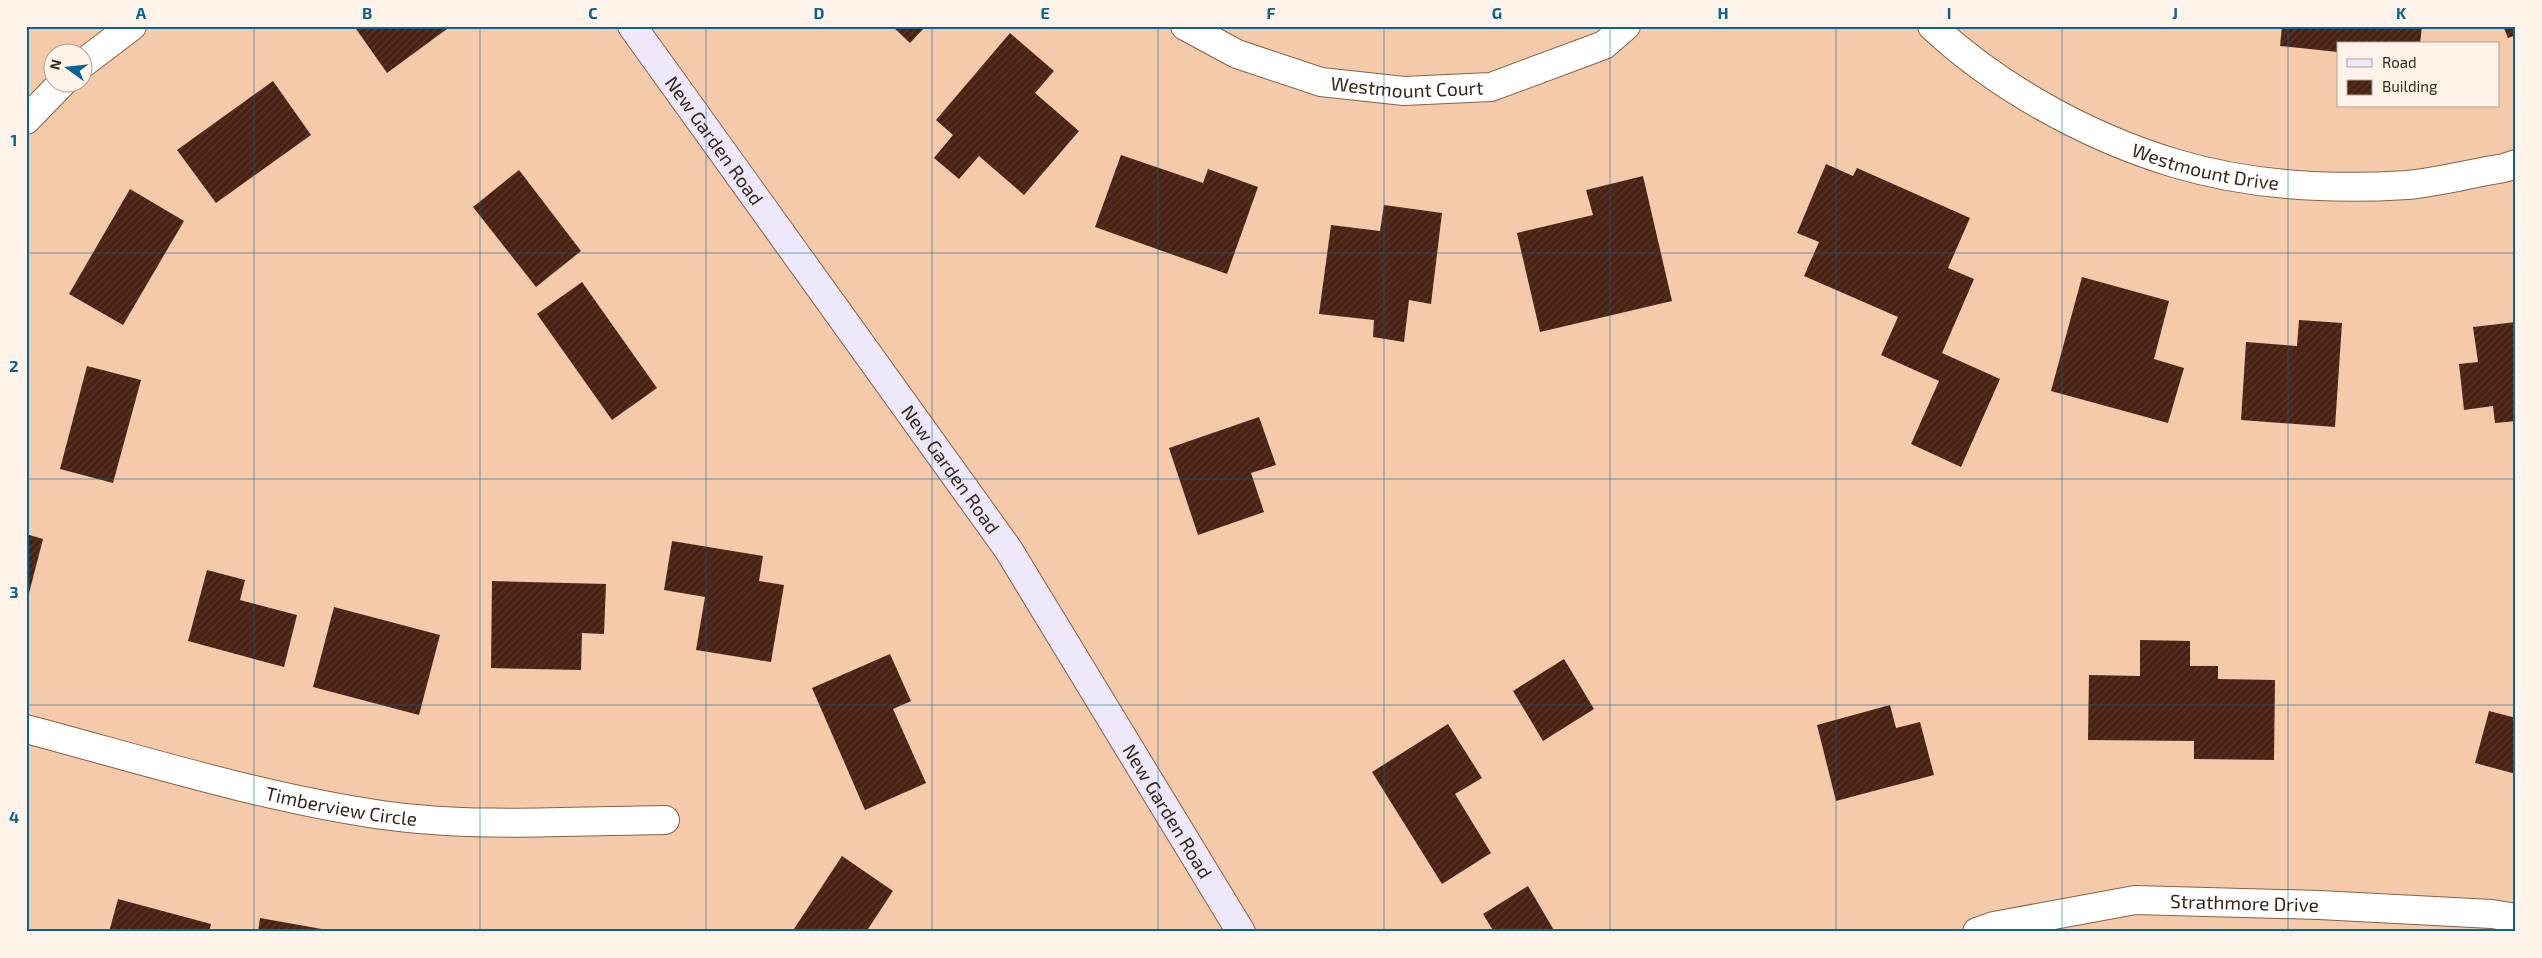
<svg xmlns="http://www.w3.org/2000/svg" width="2542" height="958" font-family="'Exo 2',sans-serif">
<defs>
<pattern id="building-hatch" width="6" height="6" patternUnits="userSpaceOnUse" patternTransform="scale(1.25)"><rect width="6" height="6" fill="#492214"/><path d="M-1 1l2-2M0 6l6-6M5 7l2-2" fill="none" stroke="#5b392d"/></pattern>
</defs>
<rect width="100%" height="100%" fill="#f4caaa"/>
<g fill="url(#building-hatch)">
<path d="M 354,26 L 451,26 L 387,73 Z"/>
<path d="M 892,26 L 926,26 L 910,43 Z"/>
<path d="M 2282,26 L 2422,26 L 2420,44 L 2338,44 L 2338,52 L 2280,46 Z"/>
<path d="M 2503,26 L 2516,26 L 2516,35 L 2508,38 Z"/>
<path d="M 1010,33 L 1054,71 L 1035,93 L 1079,131 L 1024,195 L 979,156 L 959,179 L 934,158 L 953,135 L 936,120 Z"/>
<path d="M 273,81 L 311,135 L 216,203 L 177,150 Z"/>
<path d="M 1121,155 L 1203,183 L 1208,169 L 1258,187 L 1227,274 L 1095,227 Z"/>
<path d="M 1826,164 L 1853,176 L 1857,168 L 1970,218 L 1948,268 L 1974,279 L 1942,353 L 2000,379 L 1961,467 L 1911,444 L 1939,381 L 1881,355 L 1898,317 L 1804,276 L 1819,242 L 1797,233 Z"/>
<path d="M 519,170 L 581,251 L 536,287 L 473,207 Z"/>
<path d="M 1643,176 L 1672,301 L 1540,332 L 1517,233 L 1593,215 L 1586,190 Z"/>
<path d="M 130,189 L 184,221 L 123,325 L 69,294 Z"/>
<path d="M 1384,205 L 1442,213 L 1431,304 L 1409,300 L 1404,342 L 1373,337 L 1374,320 L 1319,314 L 1331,225 L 1380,231 Z"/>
<path d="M 2082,277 L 2169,301 L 2154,359 L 2184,368 L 2168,423 L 2051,391 Z"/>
<path d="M 582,282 L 657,388 L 612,420 L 537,314 Z"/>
<path d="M 2299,320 L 2342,323 L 2335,427 L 2241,420 L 2246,342 L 2297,346 Z"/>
<path d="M 2516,322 L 2516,421 L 2495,423 L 2493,406 L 2464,410 L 2459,364 L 2478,362 L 2473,327 Z"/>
<path d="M 87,366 L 141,380 L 113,483 L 60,469 Z"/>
<path d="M 1259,417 L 1276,465 L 1251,473 L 1264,512 L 1198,535 L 1169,448 Z"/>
<path d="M 26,534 L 43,539 L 27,601 L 26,601 Z"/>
<path d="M 672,541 L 763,556 L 759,581 L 784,585 L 771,662 L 696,650 L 705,597 L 664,590 Z"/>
<path d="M 207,570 L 245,580 L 240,600 L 297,615 L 284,667 L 188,641 Z"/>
<path d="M 492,581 L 606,584 L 604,634 L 582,633 L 581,670 L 491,668 Z"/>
<path d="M 334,607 L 440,635 L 419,715 L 313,687 Z"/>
<path d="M 2140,640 L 2190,641 L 2190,666 L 2218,666 L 2218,679 L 2275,680 L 2274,760 L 2194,759 L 2194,741 L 2088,740 L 2089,675 L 2140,676 Z"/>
<path d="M 890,654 L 911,701 L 893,709 L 926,783 L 865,810 L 812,688 Z"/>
<path d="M 1564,659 L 1594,709 L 1543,741 L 1513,691 Z"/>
<path d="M 1890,705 L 1896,728 L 1920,722 L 1934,775 L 1836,801 L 1817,725 Z"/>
<path d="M 2489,711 L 2516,718 L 2516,774 L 2475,763 Z"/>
<path d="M 1448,724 L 1482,778 L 1455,794 L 1491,853 L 1442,884 L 1372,772 Z"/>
<path d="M 842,856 L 893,891 L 866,932 L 792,932 Z"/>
<path d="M 1528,886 L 1555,932 L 1494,932 L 1483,914 Z"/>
<path d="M 118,899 L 211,924 L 209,932 L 109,932 Z"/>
<path d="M 260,918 L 333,931 L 333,932 L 258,932 Z"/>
</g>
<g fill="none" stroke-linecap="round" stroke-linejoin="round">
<defs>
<g id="street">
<path id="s1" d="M 1185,26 L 1237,54 L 1321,82 L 1404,91 L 1491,87 L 1604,45 L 1626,26"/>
<path id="s2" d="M 1932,26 C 1997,87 2088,137 2174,163 C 2247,185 2330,190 2407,185 C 2439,182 2472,173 2504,168 L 2516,164"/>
<path d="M 82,64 L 132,26"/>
<path d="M 26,120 L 63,82"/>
<path id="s3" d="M 26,729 C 143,760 263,798 382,815 C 475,828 571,821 665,820"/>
<path id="s4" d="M 1977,932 L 1994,926 L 2135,900 L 2319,905 L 2492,914 L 2516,918"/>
</g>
<g id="secondary">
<path id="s5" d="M 632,26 L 1008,549 L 1241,932"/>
</g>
</defs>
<use href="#street" stroke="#866144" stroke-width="30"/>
<use href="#secondary" stroke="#866144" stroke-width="30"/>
<use href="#street" stroke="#fff" stroke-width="28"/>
<use href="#secondary" stroke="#eee8fb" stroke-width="28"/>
</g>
<path fill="none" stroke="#066595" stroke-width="1" stroke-opacity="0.55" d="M 254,26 L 254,932M 480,26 L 480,932M 706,26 L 706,932M 932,26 L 932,932M 1158,26 L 1158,932M 1384,26 L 1384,932M 1610,26 L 1610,932M 1836,26 L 1836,932M 2062,26 L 2062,932M 2288,26 L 2288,932M 26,253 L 2516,253M 26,479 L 2516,479M 26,705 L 2516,705"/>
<g text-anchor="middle" stroke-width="5" stroke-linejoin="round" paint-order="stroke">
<g font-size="19" fill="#37271a" stroke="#fff2e8">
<text dy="7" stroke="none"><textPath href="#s1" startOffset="234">Westmount Court</textPath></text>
<text dy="7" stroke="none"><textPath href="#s5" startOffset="141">New Garden Road</textPath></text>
<text dy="7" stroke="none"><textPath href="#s2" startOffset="312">Westmount Drive</textPath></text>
<text dy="7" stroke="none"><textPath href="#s5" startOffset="546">New Garden Road</textPath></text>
<text dy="7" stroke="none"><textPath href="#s3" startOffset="325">Timberview Circle</textPath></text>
<text dy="7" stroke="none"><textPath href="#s5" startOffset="951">New Garden Road</textPath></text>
<text dy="7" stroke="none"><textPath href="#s4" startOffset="271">Strathmore Drive</textPath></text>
</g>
</g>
<rect width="2542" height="958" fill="none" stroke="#fff2e8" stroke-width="55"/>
<rect x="2337" y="42" width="162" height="65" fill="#fff2e8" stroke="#afa196"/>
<rect x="2347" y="59" width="25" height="8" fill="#eee8fb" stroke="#afa196"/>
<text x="2382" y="68" font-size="15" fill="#37271a">Road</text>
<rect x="2347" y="80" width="25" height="15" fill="url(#building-hatch)" stroke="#afa196"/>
<text x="2382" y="92" font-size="15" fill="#37271a">Building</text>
<g transform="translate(68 68) rotate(285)"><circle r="24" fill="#fff2e8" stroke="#afa196"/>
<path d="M0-4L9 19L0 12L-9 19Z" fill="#066595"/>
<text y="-8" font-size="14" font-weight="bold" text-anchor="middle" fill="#37271a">N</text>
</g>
<rect x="28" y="28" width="2486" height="902" fill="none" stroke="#066595" stroke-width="2"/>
<g font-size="16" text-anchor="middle" font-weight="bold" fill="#066595">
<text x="141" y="19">A</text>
<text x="367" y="19">B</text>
<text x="593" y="19">C</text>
<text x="819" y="19">D</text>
<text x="1045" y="19">E</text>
<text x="1271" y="19">F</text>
<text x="1497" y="19">G</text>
<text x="1723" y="19">H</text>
<text x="1949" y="19">I</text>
<text x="2175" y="19">J</text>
<text x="2401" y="19">K</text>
<text x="14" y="146">1</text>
<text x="14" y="372">2</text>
<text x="14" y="598">3</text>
<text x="14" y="823">4</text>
</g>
</svg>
